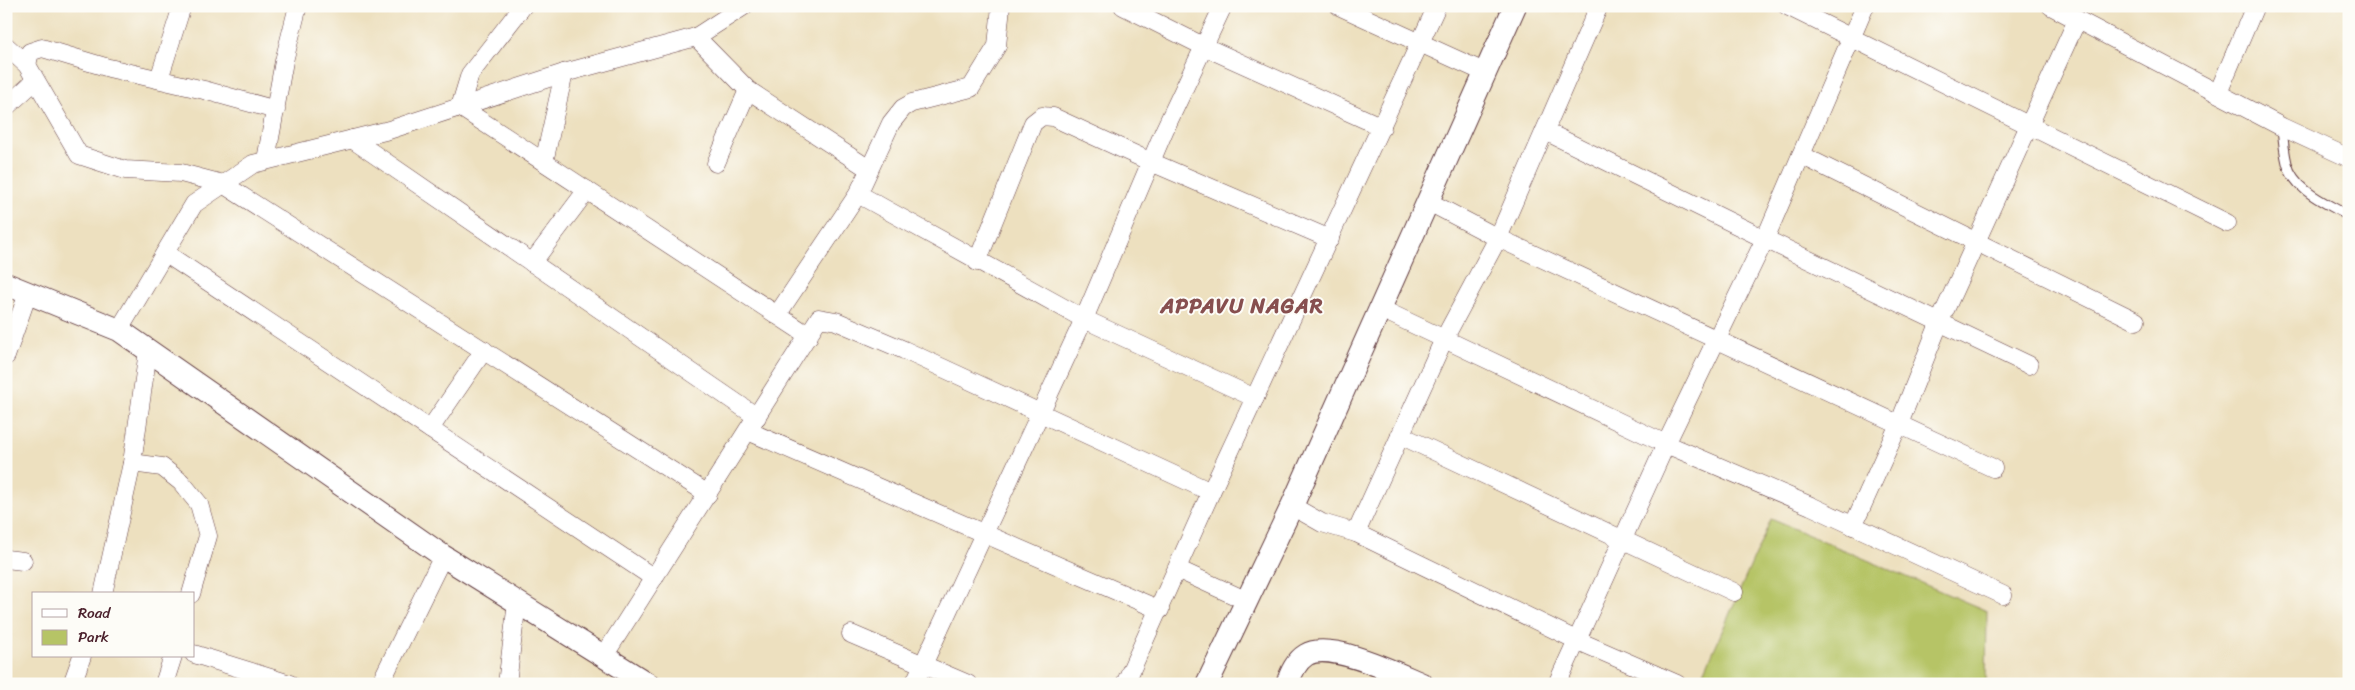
<svg xmlns="http://www.w3.org/2000/svg" width="2355" height="690" font-family="Sriracha,sans-serif">
<rect width="100%" height="100%" fill="#fdfcf7"/>
<filter id="ink" filterUnits="userSpaceOnUse"><feTurbulence type="fractalNoise" baseFrequency=".02" numOctaves="2"/><feDisplacementMap in="SourceGraphic" scale="10" xChannelSelector="R" yChannelSelector="G"/><feConvolveMatrix kernelMatrix="1 2 1 2 8 2 1 2 1" color-interpolation-filters="sRGB"/></filter>
<filter id="wash" filterUnits="userSpaceOnUse"><feTurbulence type="fractalNoise" baseFrequency=".0096" numOctaves="4" result="noise"/><feDisplacementMap in="SourceGraphic" scale="20" xChannelSelector="R" yChannelSelector="G"/><feGaussianBlur stdDeviation="1.12" result="paint"/><feColorMatrix in="noise" values="0 0 0 0 0 0 0 0 0 0 0 0 0 0 0 0 0 1.4 0 .05"/><feComposite in="paint" operator="in"/></filter>
<g filter="url(#wash)">
<rect width="100%" height="100%" fill="#ede0bf"/>
<path fill="#b6c466" stroke="#807248" d="M 1771,519 L 1987,611 L 1986,684 L 1699,684 Z"/>
</g>
<g filter="url(#ink)">
<g fill="none" stroke-linecap="round" stroke-linejoin="round">
<defs>
<path id="service" d="M 2282,127 C 2283,139 2284,151 2287,163 C 2293,189 2324,202 2345,214"/>
<g id="minor">
<path d="M 523,6 L 470,74 L 460,107 L 809,336"/>
<path d="M 1123,6 L 1203,46 L 1382,127"/>
<path d="M 1339,6 L 1486,73"/>
<path d="M 1787,6 L 2227,223"/>
<path d="M 2051,6 L 2282,127 L 2349,158"/>
<path d="M 696,37 L 748,90 L 869,169"/>
<path d="M 6,46 L 27,65 L 79,155 L 125,170 L 181,173 L 223,184 L 708,494"/>
<path d="M 27,65 L 30,52 L 42,48 L 109,68 L 204,90 L 276,110"/>
<path d="M 159,79 L 182,6"/>
<path d="M 2218,93 L 2255,6"/>
<path d="M 6,107 L 35,81"/>
<path d="M 1545,131 L 1765,239 L 2029,365"/>
<path d="M 352,139 L 757,417"/>
<path d="M 1801,155 L 2136,321"/>
<path d="M 266,160 L 284,61 L 298,6"/>
<path d="M 544,162 L 564,73"/>
<path d="M 716,163 L 748,90"/>
<path d="M 858,194 L 1084,319 L 1255,398"/>
<path d="M 1429,202 L 1498,238 L 1599,6"/>
<path d="M 165,253 L 654,578"/>
<path d="M 977,262 L 1033,123 L 1042,116 L 1053,117 L 1151,162 L 1330,239"/>
<path d="M 532,263 L 587,190"/>
<path d="M 1381,309 L 1666,444 L 1811,506 L 2003,595"/>
<path d="M 777,315 L 858,194 L 891,123 L 903,108 L 912,103 L 971,88 L 997,46 L 1001,6"/>
<path d="M 119,330 L 194,204 L 253,164 L 389,130 L 564,73 L 696,37 L 744,6"/>
<path d="M 6,356 L 28,293"/>
<path d="M 430,429 L 484,350"/>
<path d="M 748,431 L 1160,610"/>
<path d="M 1400,435 L 1734,592"/>
<path d="M 132,463 L 162,467 L 181,482 L 199,504 L 208,536 L 191,594"/>
<path d="M 1292,506 L 1322,523 L 1356,533 L 1444,339 L 1498,238 L 1993,468"/>
<path d="M 1853,526 L 1899,424 L 1940,321 L 2077,20"/>
<path d="M 1356,533 L 1576,640 L 1677,684"/>
<path d="M 6,559 L 23,561"/>
<path d="M 1177,569 L 1247,601"/>
<path d="M 103,594 L 132,463 L 148,351"/>
<path d="M 851,634 L 968,684"/>
<path d="M 194,654 L 290,684"/>
<path d="M 604,656 L 819,318 L 836,321 L 904,350 L 1211,492"/>
<path d="M 72,684 L 82,656"/>
<path d="M 164,684 L 173,656"/>
<path d="M 380,684 L 443,556"/>
<path d="M 507,684 L 517,602"/>
<path d="M 914,684 L 1084,319 L 1164,131 L 1223,6"/>
<path d="M 1125,684 L 1211,492 L 1437,6"/>
<path d="M 1557,684 L 1666,444 L 1765,239 L 1865,6"/>
</g>
<g id="tertiary">
<path d="M 6,284 L 119,330 L 443,556 L 648,684"/>
<path d="M 1207,684 L 1292,506 L 1515,6"/>
<path d="M 1287,684 C 1291,673 1296,661 1306,655 C 1330,640 1398,674 1422,684"/>
</g>
</defs>
<use href="#service" stroke="#623c41" stroke-width="11"/>
<use href="#minor" stroke="#623c41" stroke-width="19"/>
<use href="#tertiary" stroke="#623c41" stroke-width="24"/>
<use href="#service" stroke="#fff" stroke-width="9"/>
<use href="#minor" stroke="#fff" stroke-width="18"/>
<use href="#tertiary" stroke="#fff" stroke-width="22"/>
</g>
</g>
<g text-anchor="middle" stroke-width="4" stroke-linejoin="round" paint-order="stroke">
<g font-size="21" font-weight="bold" letter-spacing="1" fill="#874f4f" stroke="#fdfcf7">
<text x="1242" y="313">APPAVU NAGAR</text>
</g>
</g>
<rect width="2355" height="690" fill="none" stroke="#fdfcf7" stroke-width="25"/>
<rect x="32" y="592" width="162" height="65" fill="#fdfcf7" stroke="#b5a4a5"/>
<rect x="42" y="609" width="25" height="8" fill="#ffffff" stroke="#b5a4a5"/>
<text x="78" y="618" font-size="15" fill="#4a1f2b">Road</text>
<rect x="42" y="630" width="25" height="15" fill="#b6c466" stroke="#b5a4a5"/>
<text x="78" y="642" font-size="15" fill="#4a1f2b">Park</text>
</svg>
